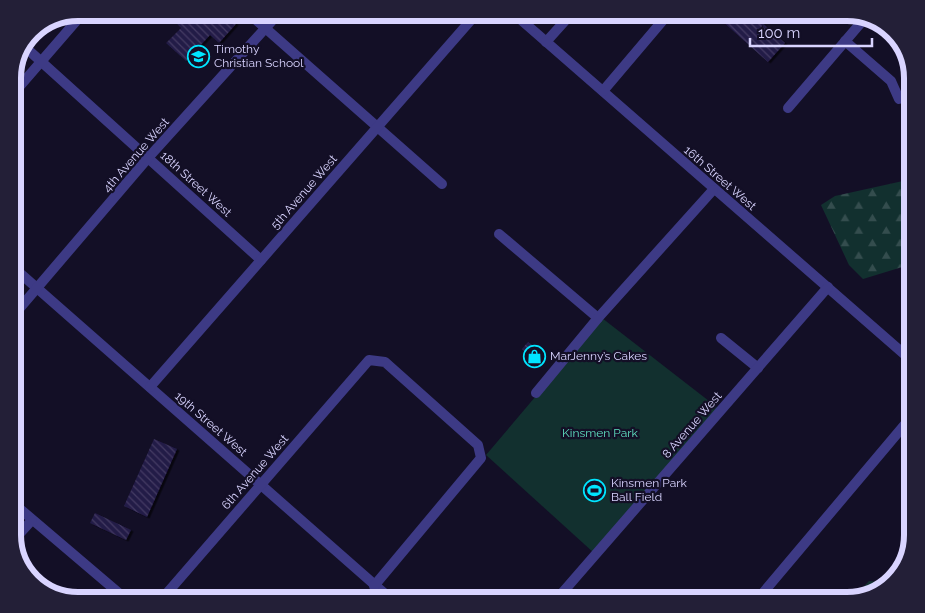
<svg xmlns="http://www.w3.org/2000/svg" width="925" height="613" font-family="Raleway,sans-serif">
<defs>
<pattern id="forest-firs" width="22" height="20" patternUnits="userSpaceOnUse" patternTransform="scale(1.25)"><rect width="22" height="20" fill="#12302f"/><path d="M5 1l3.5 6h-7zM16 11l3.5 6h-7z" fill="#344d4e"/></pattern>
<pattern id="building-back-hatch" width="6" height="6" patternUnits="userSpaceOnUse" patternTransform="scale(1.25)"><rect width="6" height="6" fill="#241b47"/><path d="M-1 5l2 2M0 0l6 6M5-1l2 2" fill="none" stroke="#433b63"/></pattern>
<filter id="shadow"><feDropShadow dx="2.5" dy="1.5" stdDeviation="0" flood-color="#0009"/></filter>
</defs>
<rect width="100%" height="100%" fill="#130f26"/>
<path fill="#12302f" d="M 602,318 L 718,408 L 594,553 L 486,455 Z"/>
<g fill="url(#forest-firs)">
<path d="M 912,179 L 912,264 L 863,279 L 849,265 L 821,205 L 835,196 Z"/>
<path d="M 869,581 L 889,583 L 879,592 L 851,600 Z"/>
</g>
<g fill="url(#building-back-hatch)" filter="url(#shadow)">
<path d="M 166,12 L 224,12 L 236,24 L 219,43 L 210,35 L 186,61 L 166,43 L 181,28 Z"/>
<path d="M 712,12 L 750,12 L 785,43 L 768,62 Z"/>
<path d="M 528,342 L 541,352 L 534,360 L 522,349 Z"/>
<path d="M 154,439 L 177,449 L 147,517 L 124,506 Z"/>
<path d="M 95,513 L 131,530 L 126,540 L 90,523 Z"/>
</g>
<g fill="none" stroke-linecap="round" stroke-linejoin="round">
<g stroke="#3d3a85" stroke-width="10">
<path d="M 247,12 L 442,184"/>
<path d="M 512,12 L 912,361"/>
<path d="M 845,41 L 891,81 L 899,99"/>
<path d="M 546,42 L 573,12"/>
<path d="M 25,47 L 261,260"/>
<path d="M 603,91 L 670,12"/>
<path d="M 13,94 L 84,12"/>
<path d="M 788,108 L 865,18"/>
<path d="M 499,234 L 598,318"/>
<path d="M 13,267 L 392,600"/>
<path d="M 13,316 L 148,158 L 280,12"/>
<path d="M 721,338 L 758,368"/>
<path d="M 150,387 L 478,12"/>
<path d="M 536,393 L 598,318 L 713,190"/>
<path d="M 13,503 L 127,600"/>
<path d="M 13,541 L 32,520"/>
<path d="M 161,600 L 369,360 L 385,362 L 478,445 L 481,458 L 374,586"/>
<path d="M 556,600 L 828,287"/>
<path d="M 757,600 L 912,416"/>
</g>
</g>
<defs>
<symbol id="school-ring" viewBox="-11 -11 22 22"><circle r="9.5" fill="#130f26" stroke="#00e5ff" stroke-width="1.5"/><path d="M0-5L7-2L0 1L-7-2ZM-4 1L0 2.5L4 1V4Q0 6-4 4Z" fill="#00e5ff"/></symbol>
<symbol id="shop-ring" viewBox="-11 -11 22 22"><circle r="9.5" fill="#130f26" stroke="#00e5ff" stroke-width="1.5"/><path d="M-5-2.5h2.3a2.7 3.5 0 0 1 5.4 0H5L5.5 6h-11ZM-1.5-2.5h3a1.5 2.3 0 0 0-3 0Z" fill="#00e5ff"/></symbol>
<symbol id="stadium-ring" viewBox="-11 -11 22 22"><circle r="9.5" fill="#130f26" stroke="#00e5ff" stroke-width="1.5"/><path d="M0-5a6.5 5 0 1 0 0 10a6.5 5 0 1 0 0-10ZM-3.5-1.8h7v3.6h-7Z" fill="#00e5ff"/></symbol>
</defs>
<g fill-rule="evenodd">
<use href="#school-ring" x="186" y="44" width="25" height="25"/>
<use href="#shop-ring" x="522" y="344" width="25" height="25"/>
<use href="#stadium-ring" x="582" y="478" width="25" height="25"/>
</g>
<g text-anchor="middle" stroke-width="4.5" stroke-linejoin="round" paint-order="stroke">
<g font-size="12" fill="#d9d4ff" stroke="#130f26" text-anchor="start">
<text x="214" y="53">Timothy<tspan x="214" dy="14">Christian School</tspan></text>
<text x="550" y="360">MarJenny’s Cakes</text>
<text x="611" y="487">Kinsmen Park<tspan x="611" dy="14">Ball Field</tspan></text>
</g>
<g font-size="12" fill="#d9d4ff" stroke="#130f26">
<text transform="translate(136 155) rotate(-49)" y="4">4th Avenue West</text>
<text transform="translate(720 178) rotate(41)" y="4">16th Street West</text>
<text transform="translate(196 184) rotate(42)" y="4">18th Street West</text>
<text transform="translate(304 192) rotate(-49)" y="4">5th Avenue West</text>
<text transform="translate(211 424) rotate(41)" y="4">19th Street West</text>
<text transform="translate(692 425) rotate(-49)" y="4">8 Avenue West</text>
<text transform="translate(255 472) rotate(-49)" y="4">6th Avenue West</text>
</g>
<g font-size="12" fill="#5fe0c0" stroke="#130f26">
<text x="600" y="437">Kinsmen Park</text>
</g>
</g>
<path d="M0 0H925V613H0ZM78 21H847A57 57 0 0 1 904 78V535A57 57 0 0 1 847 592H78A57 57 0 0 1 21 535V78A57 57 0 0 1 78 21Z" fill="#231f37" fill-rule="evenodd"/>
<path fill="none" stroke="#d9d4ff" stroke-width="6" d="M78 21H847A57 57 0 0 1 904 78V535A57 57 0 0 1 847 592H78A57 57 0 0 1 21 535V78A57 57 0 0 1 78 21Z"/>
<path d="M750 38v8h122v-8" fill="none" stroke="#d9d4ff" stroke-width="2.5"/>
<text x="758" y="38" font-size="15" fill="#d9d4ff" stroke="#130f26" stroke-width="4" paint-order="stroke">100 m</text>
</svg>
